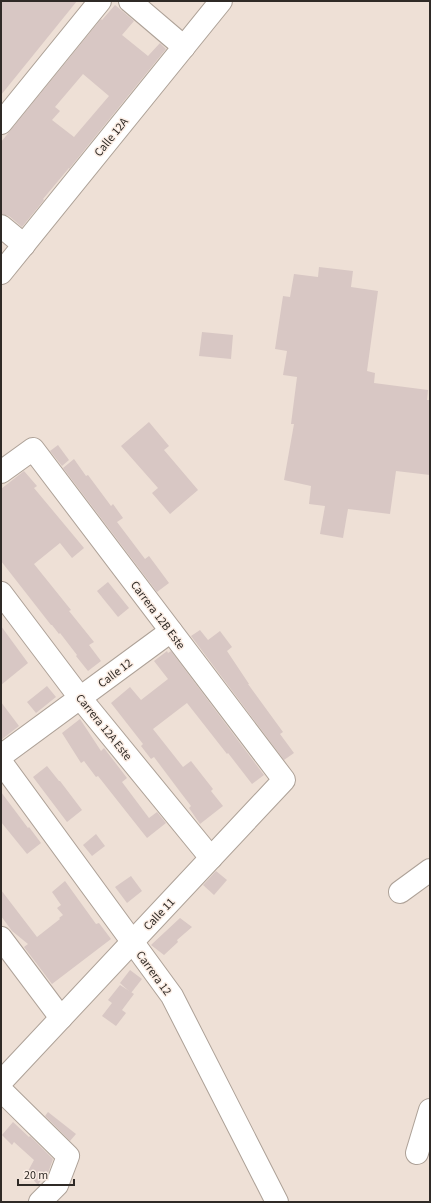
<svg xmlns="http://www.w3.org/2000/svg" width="431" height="1203" font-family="'Source Sans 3',sans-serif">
<rect width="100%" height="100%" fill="#eee0d6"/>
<g fill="#d8c7c4" fill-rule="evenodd">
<path d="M 1,1 L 77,1 L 1,95 Z"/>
<path d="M 115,5 L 134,21 L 122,35 L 148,56 L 160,43 L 166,49 L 69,169 L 69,168 L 43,199 L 44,200 L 22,227 L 9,216 L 1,214 L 1,142 L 101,19 L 102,20 ZM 83,74 L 109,96 L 74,137 L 52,120 L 60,111 L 55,107 Z"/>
<path d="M 319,267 L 353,271 L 351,287 L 378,291 L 367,371 L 375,373 L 374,383 L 428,390 L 427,400 L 430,400 L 430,475 L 396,471 L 390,514 L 348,509 L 343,538 L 320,534 L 325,506 L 309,504 L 311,486 L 284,480 L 294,424 L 291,424 L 297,377 L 283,375 L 287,351 L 275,349 L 283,296 L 290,297 L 294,274 L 318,277 Z"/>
<path d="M 202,332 L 233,335 L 231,359 L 199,356 Z"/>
<path d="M 149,422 L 169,446 L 164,450 L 198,490 L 170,514 L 152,493 L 158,488 L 121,446 Z"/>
<path d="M 58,445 L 69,460 L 62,466 L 50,451 Z"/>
<path d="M 74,459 L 86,476 L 88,475 L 111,506 L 113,504 L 123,518 L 117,522 L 145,559 L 149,556 L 169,583 L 157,592 L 63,468 Z"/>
<path d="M 24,471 L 37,486 L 34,488 L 84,548 L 72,558 L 60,543 L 34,564 L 71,610 L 69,611 L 94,642 L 89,645 L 101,661 L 88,671 L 76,656 L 77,655 L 60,633 L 59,634 L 52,625 L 51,625 L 1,561 L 1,489 Z"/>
<path d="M 108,582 L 129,608 L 118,617 L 97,591 Z"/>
<path d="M 1,626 L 28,663 L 1,685 Z"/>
<path d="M 200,630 L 208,640 L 220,631 L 232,647 L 227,651 L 249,684 L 248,684 L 283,732 L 280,734 L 294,753 L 284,760 L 191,636 Z"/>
<path d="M 167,651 L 168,653 L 171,651 L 264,775 L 252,784 L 228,753 L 227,754 L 187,703 L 183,706 L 153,729 L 183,767 L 191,761 L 213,789 L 211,791 L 223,806 L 200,824 L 189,808 L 191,806 L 181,793 L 154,757 L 151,759 L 141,746 L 143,744 L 111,703 L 130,687 L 141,700 L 168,679 L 154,661 Z"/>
<path d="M 47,686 L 56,697 L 36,713 L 27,702 Z"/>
<path d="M 1,702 L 19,726 L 1,740 Z"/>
<path d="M 80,719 L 101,751 L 104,748 L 127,778 L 122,782 L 149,818 L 157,812 L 166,823 L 147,838 L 98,776 L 96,777 L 84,761 L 81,763 L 62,733 Z"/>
<path d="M 47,766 L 59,781 L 60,781 L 82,810 L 67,822 L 33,777 Z"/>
<path d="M 1,792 L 28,828 L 29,827 L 41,843 L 27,854 L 1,822 Z"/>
<path d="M 96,834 L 105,846 L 92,856 L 83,845 Z"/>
<path d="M 216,871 L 227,880 L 214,895 L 203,885 Z"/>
<path d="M 131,876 L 142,891 L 127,903 L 115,887 Z"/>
<path d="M 65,881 L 96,924 L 99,923 L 111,939 L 52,984 L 24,947 L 28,944 L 12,931 L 1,916 L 1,890 L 37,937 L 60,919 L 59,918 L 63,915 L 57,908 L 61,905 L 52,892 Z"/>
<path d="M 180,918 L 192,927 L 177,940 L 178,942 L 164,955 L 151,945 Z"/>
<path d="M 130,970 L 142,979 L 131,993 L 120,983 Z"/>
<path d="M 120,985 L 134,994 L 122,1010 L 126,1013 L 116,1026 L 102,1016 L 112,1003 L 108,1000 Z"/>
<path d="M 48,1112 L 76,1134 L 70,1141 L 45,1116 Z"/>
<path d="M 13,1122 L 29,1137 L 30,1136 L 53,1159 L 48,1173 L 46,1171 L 38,1185 L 27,1173 L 34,1160 L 14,1142 L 12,1145 L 2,1135 Z"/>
</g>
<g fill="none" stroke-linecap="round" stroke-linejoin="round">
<defs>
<g id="minor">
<path d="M 130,1 L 184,47"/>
<path d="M 1,123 L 100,1"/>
<path d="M 1,226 L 24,245"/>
<path d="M 1,273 L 221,1"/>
<path d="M 1,472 L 33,449 L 284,780 L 1,1082"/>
<path d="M 1,593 L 81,699 L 211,858"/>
<path d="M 1,756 L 171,631"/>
<path d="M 1,762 L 172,996 L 277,1202"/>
<path d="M 400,892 L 430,870"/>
<path d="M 1,938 L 61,1018"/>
<path d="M 1,1090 L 68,1156 L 57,1185 L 40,1202"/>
<path d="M 417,1153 L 430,1110"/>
</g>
</defs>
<use href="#minor" stroke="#ada197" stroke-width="24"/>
<use href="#minor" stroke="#fff" stroke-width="22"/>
</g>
<g text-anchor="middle" stroke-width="3" stroke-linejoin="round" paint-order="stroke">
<g font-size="12" fill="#2f2a26" stroke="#fbede4">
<text transform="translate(111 137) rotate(-51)" y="4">Calle 12A</text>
<text transform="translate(158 615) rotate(53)" y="4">Carrera 12B Este</text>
<text transform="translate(115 673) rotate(-37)" y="4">Calle 12</text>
<text transform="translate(104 727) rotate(51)" y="4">Carrera 12A Este</text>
<text transform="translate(159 914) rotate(-47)" y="4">Calle 11</text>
<text transform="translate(154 973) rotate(54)" y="4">Carrera 12</text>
</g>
</g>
<rect width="431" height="1203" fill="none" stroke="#2f2a26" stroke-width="4"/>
<path d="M18 1179v6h56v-6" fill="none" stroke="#2f2a26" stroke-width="2"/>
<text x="24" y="1179" font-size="12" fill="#2f2a26" stroke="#fbede4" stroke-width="3" paint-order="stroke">20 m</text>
</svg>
